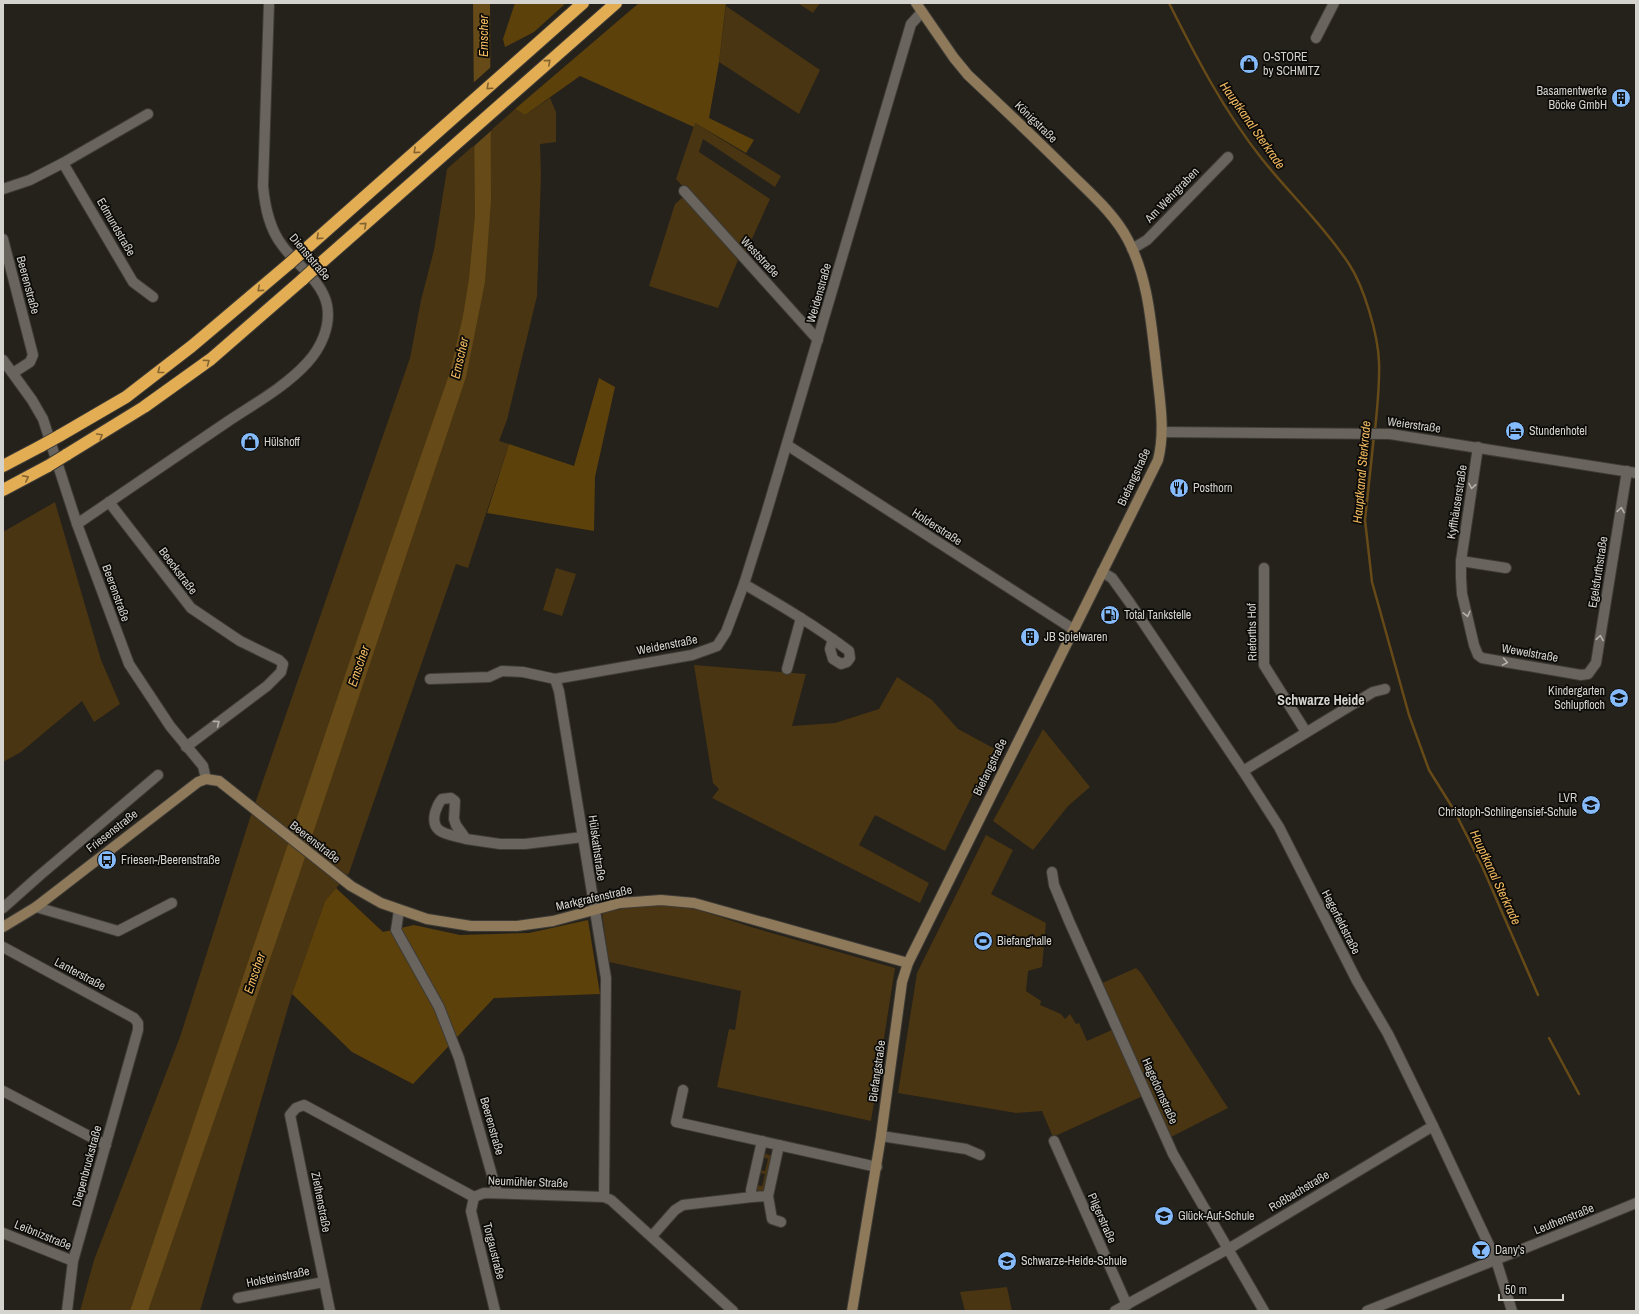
<svg xmlns="http://www.w3.org/2000/svg" width="1639" height="1314" font-family="'Archivo Narrow',sans-serif">
<rect width="100%" height="100%" fill="#25211b"/>
<g fill="#493512">
<path d="M 798,3 L 820,3 L 813,13 Z"/>
<path d="M 726,6 L 820,70 L 799,114 L 719,62 Z"/>
<path d="M 550,98 L 556,112 L 556,142 L 540,144 L 541,175 L 537,296 L 507,420 L 499,441 L 509,444 L 468,568 L 456,564 L 349,873 L 325,901 L 292,994 L 200,1311 L 80,1311 L 94,1260 L 180,1037 L 251,815 L 410,358 L 421,300 L 434,250 L 447,169 L 515,109 L 525,115 Z"/>
<path d="M 695,123 L 781,176 L 775,187 L 703,139 L 699,152 L 770,199 L 745,254 L 676,179 Z"/>
<path d="M 683,197 L 738,260 L 718,308 L 649,286 L 675,204 Z"/>
<path d="M 55,502 L 101,660 L 120,704 L 94,722 L 82,701 L 21,752 L 3,762 L 3,532 Z"/>
<path d="M 556,568 L 576,574 L 562,616 L 543,610 Z"/>
<path d="M 694,665 L 806,674 L 792,726 L 835,723 L 879,709 L 897,677 L 932,700 L 958,729 L 995,749 L 945,851 L 875,815 L 859,845 L 929,883 L 920,903 L 712,798 L 719,789 L 713,783 Z"/>
<path d="M 1043,729 L 1090,787 L 1068,806 L 1033,850 L 993,821 Z"/>
<path d="M 986,835 L 1013,850 L 991,894 L 1046,923 L 1042,967 L 1028,971 L 1026,991 L 1041,1001 L 1040,1005 L 1061,1014 L 1065,1019 L 1070,1014 L 1076,1024 L 1079,1023 L 1087,1041 L 1114,1029 L 1145,1095 L 1053,1137 L 1042,1111 L 1016,1113 L 898,1093 L 917,973 Z"/>
<path d="M 644,904 L 690,907 L 751,927 L 895,968 L 871,1121 L 717,1087 L 729,1029 L 735,1030 L 741,991 L 609,962 L 602,913 Z"/>
<path d="M 1136,968 L 1141,973 L 1228,1108 L 1171,1137 L 1100,984 Z"/>
<path d="M 764,1153 L 772,1156 L 765,1190 L 762,1192 L 756,1190 L 756,1185 L 762,1186 L 765,1174 L 759,1173 L 760,1170 L 765,1171 L 768,1159 L 762,1157 Z"/>
<path d="M 1007,1287 L 1012,1311 L 965,1311 L 960,1292 Z"/>
</g>
<g fill="#5d410b">
<path d="M 515,3 L 566,3 L 534,32 L 505,47 L 503,39 Z"/>
<path d="M 639,3 L 726,3 L 719,62 L 709,118 L 754,140 L 746,153 L 695,123 L 694,127 L 580,76 L 525,115 L 515,109 Z"/>
<path d="M 599,378 L 615,387 L 595,477 L 594,531 L 487,513 L 509,444 L 574,466 Z"/>
<path d="M 336,888 L 383,932 L 414,925 L 460,935 L 529,933 L 588,920 L 600,994 L 494,998 L 413,1084 L 352,1052 L 292,994 L 325,901 Z"/>
</g>
<path fill="#664a17" d="M 473,3 L 490,3 L 491,200 L 485,282 L 466,377 L 298,878 L 148,1311 L 130,1311 L 360,631 L 450,372 L 463,316 L 469,279 L 475,215 Z"/>
<path fill="#25211b" d="M 492,66 L 493,129 L 473,147 L 472,84 Z"/>
<g fill="none" stroke-linecap="round" stroke-linejoin="round">
<g stroke="#664a17" stroke-width="2.5">
<path d="M 1169,3 C 1196,57 1224,111 1262,159 C 1290,194 1324,226 1349,264 C 1364,287 1378,334 1379,362 C 1380,385 1377,408 1375,431"/>
<path d="M 1374,436 L 1365,520 L 1372,582 L 1409,715 L 1429,770 L 1454,810 L 1482,866 L 1538,995"/>
<path d="M 1549,1038 L 1579,1094"/>
</g>
<defs>
<g id="minor">
<path d="M 1316,38 L 1334,3"/>
<path d="M 63,163 L 148,114"/>
<path d="M 3,189 L 30,180 L 63,163 L 133,282 L 153,297"/>
<path d="M 684,191 L 818,340"/>
<path d="M 3,239 L 33,355 L 30,362 L 13,373"/>
<path d="M 1132,249 L 1147,240 L 1228,157"/>
<path d="M 787,445 L 1073,629"/>
<path d="M 1478,447 L 1461,561 L 1461,578 L 1462,594 L 1474,645 L 1478,655 L 1482,658 L 1581,675 L 1588,674 L 1596,663 L 1627,471"/>
<path d="M 109,502 L 191,608 L 240,641 L 279,660 L 283,664 L 281,672 L 267,686 L 186,747"/>
<path d="M 77,524 C 127,490 177,456 227,422 C 254,404 285,387 307,363 C 321,348 331,326 327,305 C 322,280 296,265 282,245 C 269,228 265,207 263,186 L 269,3"/>
<path d="M 1461,561 L 1506,568"/>
<path d="M 1264,568 L 1264,665 L 1306,732"/>
<path d="M 1102,572 L 1112,578 L 1130,603 L 1243,771 L 1279,827 L 1357,981 L 1388,1034 L 1433,1126 L 1496,1260 L 1512,1311"/>
<path d="M 744,584 C 780,605 816,626 849,651 L 850,658 L 847,662 L 841,664 L 833,659 L 830,649 L 833,639"/>
<path d="M 787,669 L 801,618"/>
<path d="M 430,679 L 489,677 L 502,671 L 523,672 L 555,679 L 692,655 L 717,646 L 726,632 L 744,584 L 766,514 L 911,24 L 922,12"/>
<path d="M 555,679 L 559,691 L 606,978 L 604,1197"/>
<path d="M 1243,771 L 1373,692 L 1385,689"/>
<path d="M 466,839 C 450,834 430,835 435,813 C 437,807 438,803 442,799 L 451,798 L 455,801 L 454,819 L 456,825 L 466,839 L 500,844 L 525,844 L 583,837"/>
<path d="M 1052,872 L 1054,885 L 1069,921 L 1173,1154 L 1264,1311"/>
<path d="M 36,907 L 118,931 L 172,903"/>
<path d="M 3,908 L 39,876 L 158,775"/>
<path d="M 399,910 L 396,930 L 439,1007 L 459,1058 L 497,1193"/>
<path d="M 3,947 L 134,1018 L 138,1023 L 138,1030 L 73,1261 L 67,1311"/>
<path d="M 683,1090 L 676,1122 L 877,1167"/>
<path d="M 3,1091 L 106,1145"/>
<path d="M 881,1136 L 966,1149 L 980,1155"/>
<path d="M 1054,1141 L 1127,1305"/>
<path d="M 768,1196 L 772,1219 L 781,1222"/>
<path d="M 474,1197 L 484,1193 L 604,1197 L 611,1200 L 733,1311"/>
<path d="M 474,1197 L 471,1211 L 495,1311"/>
<path d="M 752,1197 L 768,1196 L 779,1145"/>
<path d="M 3,1233 L 73,1261"/>
<path d="M 652,1236 L 675,1210 L 683,1205 L 752,1197 L 751,1190 L 762,1141"/>
<path d="M 238,1298 L 324,1282"/>
<path d="M 330,1311 L 290,1115 L 296,1108 L 304,1105 L 474,1197"/>
<path d="M 1115,1311 L 1235,1245 L 1433,1126"/>
<path d="M 1367,1311 C 1457,1275 1547,1240 1636,1203"/>
</g>
<g id="tertiary">
<path d="M 3,360 L 32,400 L 43,419 L 77,524 L 129,664 L 170,726 L 203,766 L 206,779"/>
<path d="M 1162,432 L 1390,434 L 1636,473"/>
</g>
<g id="secondary">
<path d="M 3,927 L 36,907 L 198,782 L 206,779 L 219,781 L 351,886 L 381,903 L 427,919 L 471,926 L 517,926 L 553,921 L 620,903 L 661,900 L 694,903 L 908,963"/>
<path d="M 852,1311 L 881,1136 L 902,982 L 908,963 L 1158,460 C 1166,429 1159,396 1156,364 C 1151,322 1148,278 1128,240 C 1114,213 1090,193 1069,172 C 1036,139 1002,107 968,75 L 954,58 L 916,3"/>
</g>
<g id="motorway">
<path d="M 300,254 L 583,3"/>
<path d="M 314,269 L 616,3"/>
<path d="M 59,436 L 126,397 L 192,346 L 290,263"/>
<path d="M 66,455 L 144,407 L 211,359 L 303,279"/>
<path d="M 3,466 L 41,446"/>
<path d="M 3,490 L 48,466"/>
</g>
</defs>
<use href="#minor" stroke="#3e3b36" stroke-width="12"/>
<use href="#tertiary" stroke="#3e3b36" stroke-width="12"/>
<use href="#secondary" stroke="#3e3b36" stroke-width="12"/>
<use href="#motorway" stroke="#3e3b36" stroke-width="14"/>
<use href="#minor" stroke="#69645d" stroke-width="10"/>
<use href="#tertiary" stroke="#69645d" stroke-width="10"/>
<use href="#secondary" stroke="#8e7a5a" stroke-width="10"/>
<use href="#motorway" stroke="#e3ad53" stroke-width="12"/>
<defs>
<g id="motorway-bridge">
<path d="M 290,263 L 300,254"/>
<path d="M 303,279 L 314,269"/>
<path d="M 41,446 L 59,436"/>
<path d="M 48,466 L 66,455"/>
</g>
</defs>
<use href="#motorway-bridge" stroke="#3e3b36" stroke-width="14" stroke-linecap="butt"/>
<use href="#motorway-bridge" stroke="#e3ad53" stroke-width="12"/>
</g>
<defs><path id="oneway-chevron" d="M-2-3.5L2.5 0L-2 3.5" fill="none" stroke-width="1.6" stroke-linecap="round" stroke-linejoin="round"/></defs>
<g stroke="#836431">
<use href="#oneway-chevron" transform="translate(548 62) rotate(-41)"/>
<use href="#oneway-chevron" transform="translate(489 87) rotate(138)"/>
<use href="#oneway-chevron" transform="translate(416 151) rotate(138)"/>
<use href="#oneway-chevron" transform="translate(364 225) rotate(-42)"/>
<use href="#oneway-chevron" transform="translate(319 237) rotate(138)"/>
<use href="#oneway-chevron" transform="translate(260 289) rotate(139)"/>
<use href="#oneway-chevron" transform="translate(207 362) rotate(-36)"/>
<use href="#oneway-chevron" transform="translate(160 371) rotate(142)"/>
<use href="#oneway-chevron" transform="translate(100 436) rotate(-30)"/>
<use href="#oneway-chevron" transform="translate(26 478) rotate(-27)"/>
</g>
<g stroke="#b5b2ac">
<use href="#oneway-chevron" transform="translate(1472 486) rotate(99)"/>
<use href="#oneway-chevron" transform="translate(1621 510) rotate(-81)"/>
<use href="#oneway-chevron" transform="translate(1467 614) rotate(76)"/>
<use href="#oneway-chevron" transform="translate(1600 638) rotate(-81)"/>
<use href="#oneway-chevron" transform="translate(1505 662) rotate(10)"/>
<use href="#oneway-chevron" transform="translate(217 723) rotate(-37)"/>
</g>
<defs>
<symbol id="shop-disc" viewBox="-11 -11 22 22"><circle r="9.5" fill="#86bbfb" stroke="#0d0b08"/><path d="M-5-2.5h2.3a2.7 3.5 0 0 1 5.4 0H5L5.5 6h-11ZM-1.5-2.5h3a1.5 2.3 0 0 0-3 0Z" fill="#111"/></symbol>
<symbol id="building-disc" viewBox="-11 -11 22 22"><circle r="9.5" fill="#86bbfb" stroke="#0d0b08"/><path d="M-4-6H4V6H1V3H-1V6H-4ZM-2.5-4.3h1.7v1.8h-1.7ZM.8-4.3h1.7v1.8H.8ZM-2.5-1h1.7V.8h-1.7ZM.8-1h1.7V.8H.8Z" fill="#111"/></symbol>
<symbol id="hotel-disc" viewBox="-11 -11 22 22"><circle r="9.5" fill="#86bbfb" stroke="#0d0b08"/><path d="M-6-4.5h1.5V1H6V5H4.5V3h-9V5H-6ZM-4 0a1.8 1.8 0 1 1 3.6 0ZM.5 0V-2.5h3Q6-2.5 6 0Z" fill="#111"/></symbol>
<symbol id="restaurant-disc" viewBox="-11 -11 22 22"><circle r="9.5" fill="#86bbfb" stroke="#0d0b08"/><path d="M-5-6h1v4h1v-4h1v4h1v-4h1v5L-1.5 .5V6h-2V.5L-5-1ZM5-6V6H3V1.5H1.5Q1.5-4 5-6Z" fill="#111"/></symbol>
<symbol id="fuel-disc" viewBox="-11 -11 22 22"><circle r="9.5" fill="#86bbfb" stroke="#0d0b08"/><path d="M-5.5-6h7V0h2V4h1.3V-2.5L3-4.5l.8-.8L6-3V5H2.5V1h-1V6h-7ZM-4.2-4.7v3.2H.2V-4.7Z" fill="#111"/></symbol>
<symbol id="school-disc" viewBox="-11 -11 22 22"><circle r="9.5" fill="#86bbfb" stroke="#0d0b08"/><path d="M0-5L7-2L0 1L-7-2ZM-4 1L0 2.5L4 1V4Q0 6-4 4Z" fill="#111"/></symbol>
<symbol id="bus-disc" viewBox="-11 -11 22 22"><circle r="9.5" fill="#86bbfb" stroke="#0d0b08"/><path d="M-5-6H5V4H4V6H2V4H-2V6H-4V4H-5ZM-3.5-4V0h7V-4ZM-3.5 1.2v1.5H-2V1.2ZM2 1.2v1.5H3.5V1.2Z" fill="#111"/></symbol>
<symbol id="stadium-disc" viewBox="-11 -11 22 22"><circle r="9.5" fill="#86bbfb" stroke="#0d0b08"/><path d="M0-5a6.5 5 0 1 0 0 10a6.5 5 0 1 0 0-10ZM-3.5-1.8h7v3.6h-7Z" fill="#111"/></symbol>
<symbol id="bar-disc" viewBox="-11 -11 22 22"><circle r="9.5" fill="#86bbfb" stroke="#0d0b08"/><path d="M-6-5H6L.8 .8V4.5H3.5V6h-7V4.5H-.8V.8Z" fill="#111"/></symbol>
</defs>
<g fill-rule="evenodd">
<use href="#shop-disc" x="1238" y="53" width="22" height="22"/>
<use href="#building-disc" x="1610" y="87" width="22" height="22"/>
<use href="#hotel-disc" x="1504" y="420" width="22" height="22"/>
<use href="#shop-disc" x="239" y="431" width="22" height="22"/>
<use href="#restaurant-disc" x="1168" y="477" width="22" height="22"/>
<use href="#fuel-disc" x="1099" y="604" width="22" height="22"/>
<use href="#building-disc" x="1019" y="626" width="22" height="22"/>
<use href="#school-disc" x="1608" y="687" width="22" height="22"/>
<use href="#school-disc" x="1580" y="794" width="22" height="22"/>
<use href="#bus-disc" x="96" y="849" width="22" height="22"/>
<use href="#stadium-disc" x="972" y="930" width="22" height="22"/>
<use href="#school-disc" x="1153" y="1205" width="22" height="22"/>
<use href="#bar-disc" x="1470" y="1239" width="22" height="22"/>
<use href="#school-disc" x="996" y="1250" width="22" height="22"/>
</g>
<g text-anchor="middle" stroke-width="3.5" stroke-linejoin="round" paint-order="stroke">
<g font-size="12" fill="#d5d3ce" stroke="#0d0b08" text-anchor="start">
<text x="1263" y="61">O-STORE<tspan x="1263" dy="14">by SCHMITZ</tspan></text>
<text x="1607" y="95" text-anchor="end">Basamentwerke<tspan x="1607" dy="14">Böcke GmbH</tspan></text>
<text x="1529" y="435">Stundenhotel</text>
<text x="264" y="446">Hülshoff</text>
<text x="1193" y="492">Posthorn</text>
<text x="1124" y="619">Total Tankstelle</text>
<text x="1044" y="641">JB Spielwaren</text>
<text x="1605" y="695" text-anchor="end">Kindergarten<tspan x="1605" dy="14">Schlupfloch</tspan></text>
<text x="1577" y="802" text-anchor="end">LVR<tspan x="1577" dy="14">Christoph-Schlingensief-Schule</tspan></text>
<text x="121" y="864">Friesen-/Beerenstraße</text>
<text x="997" y="945">Biefanghalle</text>
<text x="1178" y="1220">Glück-Auf-Schule</text>
<text x="1495" y="1254">Dany's</text>
<text x="1021" y="1265">Schwarze-Heide-Schule</text>
</g>
<g font-size="12" fill="#d5d3ce" stroke="#0d0b08">
<text transform="translate(1036 122) rotate(44)" y="4">Königstraße</text>
<text transform="translate(1172 195) rotate(-46)" y="4">Am Wehrgraben</text>
<text transform="translate(116 227) rotate(60)" y="4">Edmundstraße</text>
<text transform="translate(310 257) rotate(50)" y="4">Dienststraße</text>
<text transform="translate(760 257) rotate(47)" y="4">Weststraße</text>
<text transform="translate(28 285) rotate(75)" y="4">Beerenstraße</text>
<text transform="translate(819 293) rotate(-74)" y="4">Weidenstraße</text>
<text transform="translate(1414 425) rotate(8)" y="4">Weierstraße</text>
<text transform="translate(1134 477) rotate(-65)" y="4">Biefangstraße</text>
<text transform="translate(1457 502) rotate(-81)" y="4">Kyffhäuserstraße</text>
<text transform="translate(937 527) rotate(33)" y="4">Holderstraße</text>
<text transform="translate(178 571) rotate(53)" y="4">Beeckstraße</text>
<text transform="translate(1598 572) rotate(-81)" y="4">Egelsfurthstraße</text>
<text transform="translate(116 593) rotate(70)" y="4">Beerenstraße</text>
<text transform="translate(1252 632) rotate(-91)" y="4">Rieforths Hof</text>
<text transform="translate(667 645) rotate(-11)" y="4">Weidenstraße</text>
<text transform="translate(1530 653) rotate(10)" y="4">Wewelstraße</text>
<text transform="translate(990 767) rotate(-64)" y="4">Biefangstraße</text>
<text transform="translate(112 831) rotate(-38)" y="4">Friesenstraße</text>
<text transform="translate(315 842) rotate(38)" y="4">Beerenstraße</text>
<text transform="translate(597 848) rotate(82)" y="4">Hülskathstraße</text>
<text transform="translate(594 898) rotate(-13)" y="4">Markgrafenstraße</text>
<text transform="translate(1341 922) rotate(63)" y="4">Hegerfeldstraße</text>
<text transform="translate(80 974) rotate(28)" y="4">Lanterstraße</text>
<text transform="translate(877 1071) rotate(-82)" y="4">Biefangstraße</text>
<text transform="translate(1160 1091) rotate(66)" y="4">Hagedornstraße</text>
<text transform="translate(492 1126) rotate(74)" y="4">Beerenstraße</text>
<text transform="translate(87 1166) rotate(-75)" y="4">Diepenbruckstraße</text>
<text transform="translate(528 1182) rotate(2)" y="4">Neumühler Straße</text>
<text transform="translate(1299 1191) rotate(-31)" y="4">Roßbachstraße</text>
<text transform="translate(321 1202) rotate(79)" y="4">Ziethenstraße</text>
<text transform="translate(1102 1218) rotate(66)" y="4">Pilgerstraße</text>
<text transform="translate(1564 1219) rotate(-22)" y="4">Leuthenstraße</text>
<text transform="translate(43 1235) rotate(22)" y="4">Leibnizstraße</text>
<text transform="translate(494 1251) rotate(76)" y="4">Torgaustraße</text>
<text transform="translate(278 1277) rotate(-11)" y="4">Holsteinstraße</text>
</g>
<g font-size="13" font-style="italic" fill="#f1ba60" stroke="#0d0b08">
<text transform="translate(483 36) rotate(-90)" y="5">Emscher</text>
<text transform="translate(1253 125) rotate(55)" y="5">Hauptkanal Sterkrade</text>
<text transform="translate(459 358) rotate(-77)" y="5">Emscher</text>
<text transform="translate(1361 472) rotate(-85)" y="5">Hauptkanal Sterkrade</text>
<text transform="translate(358 666) rotate(-71)" y="5">Emscher</text>
<text transform="translate(1496 877) rotate(65)" y="5">Hauptkanal Sterkrade</text>
<text transform="translate(254 973) rotate(-71)" y="5">Emscher</text>
</g>
<g font-size="14" font-weight="bold" fill="#d5d3ce" stroke="#0d0b08">
<text x="1321" y="705">Schwarze Heide</text>
</g>
</g>
<rect width="1639" height="1314" fill="none" stroke="#d5d3ce" stroke-width="8"/>
<path d="M1499 1294v6h64v-6" fill="none" stroke="#d5d3ce" stroke-width="2"/>
<text x="1505" y="1294" font-size="12" fill="#d5d3ce" stroke="#0d0b08" stroke-width="3" paint-order="stroke">50 m</text>
</svg>
